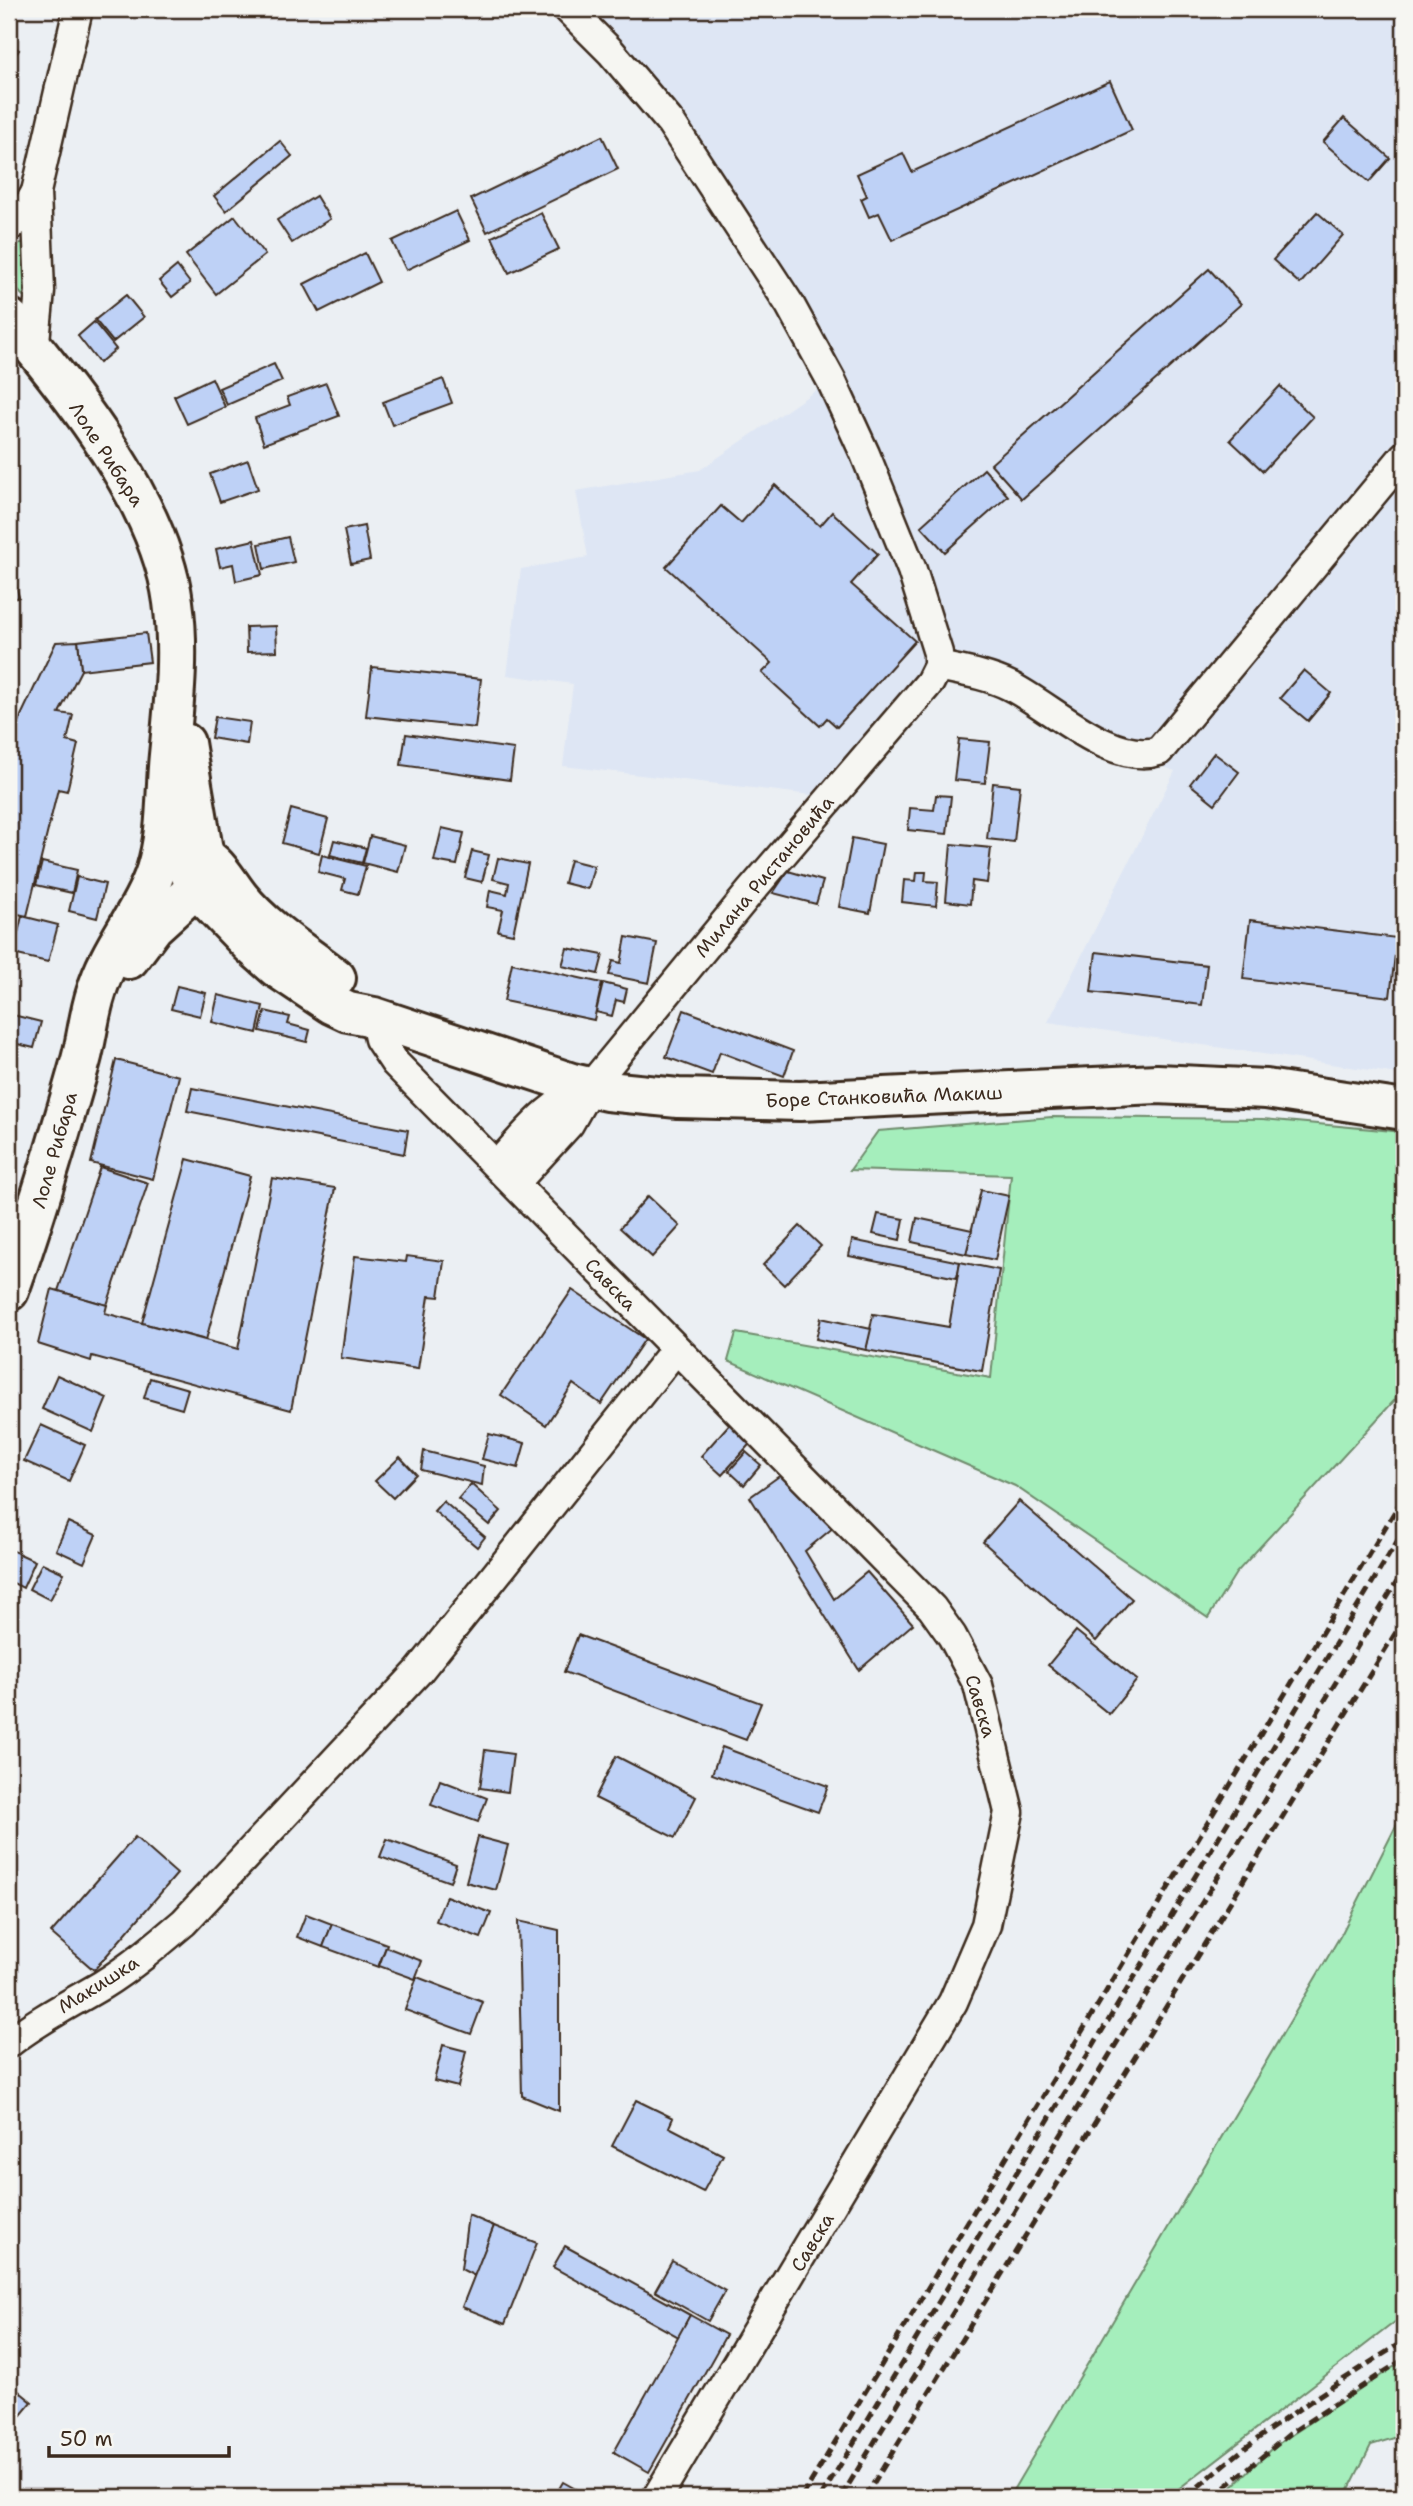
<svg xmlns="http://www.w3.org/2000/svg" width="1413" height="2506" font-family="'Shantell Sans',sans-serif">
<rect width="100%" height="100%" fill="#ebeff3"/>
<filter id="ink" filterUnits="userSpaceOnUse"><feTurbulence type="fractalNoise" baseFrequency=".0143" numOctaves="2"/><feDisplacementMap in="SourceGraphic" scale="14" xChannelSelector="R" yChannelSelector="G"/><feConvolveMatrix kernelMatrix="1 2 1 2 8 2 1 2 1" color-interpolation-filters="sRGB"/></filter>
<g filter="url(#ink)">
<path fill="#dee6f4" d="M 568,9 L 1404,9 L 1404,1075 L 1048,1022 L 1175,771 L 1119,751 L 938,666 L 829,797 L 563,766 L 573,684 L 507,675 L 521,569 L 588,557 L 576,491 L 700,470 L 831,380 L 790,305 Z"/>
<g fill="#a5eebc" stroke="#708c6d" stroke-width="2">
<path d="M 29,240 L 26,299 L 9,281 L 9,248 Z"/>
<path d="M 1052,1117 L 1263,1119 L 1404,1132 L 1404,1390 L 1236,1573 L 1208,1618 L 1015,1486 L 728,1361 L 736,1333 L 991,1378 L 1011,1175 L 850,1170 L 878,1131 Z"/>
<path d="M 1404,1810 L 1404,1990 L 1397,1995 L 1404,2005 L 1404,2315 L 1168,2497 L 1009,2497 L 1342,1933 Z"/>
<path d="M 1404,2360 L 1404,2435 L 1371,2445 L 1345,2497 L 1222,2497 L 1272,2448 Z"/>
</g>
<g fill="#bed1f6" stroke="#3b2a1e" stroke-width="2">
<path d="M 9,43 L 19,50 L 9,64 Z"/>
<path d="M 1110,81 L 1132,130 L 892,240 L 879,213 L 869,217 L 861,199 L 867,196 L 857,174 L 903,153 L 912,172 Z"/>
<path d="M 1344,118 L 1390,158 L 1369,182 L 1323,142 Z"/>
<path d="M 602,136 L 618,169 L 487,232 L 471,199 Z"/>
<path d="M 280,141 L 292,156 L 226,211 L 214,196 Z"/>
<path d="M 316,196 L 330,219 L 292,243 L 277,220 Z"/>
<path d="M 456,211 L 470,240 L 406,270 L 392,241 Z"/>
<path d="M 1317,212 L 1343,235 L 1300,284 L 1273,260 Z"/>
<path d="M 541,213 L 559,249 L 509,273 L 492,237 Z"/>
<path d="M 235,216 L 265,255 L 216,294 L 186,255 Z"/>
<path d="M 365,253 L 379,282 L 319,312 L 304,284 Z"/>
<path d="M 177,266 L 190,283 L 172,297 L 159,281 Z"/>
<path d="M 1209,269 L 1241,304 L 1022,499 L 991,464 Z"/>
<path d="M 126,295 L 144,317 L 113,342 L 95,320 Z"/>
<path d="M 94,322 L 116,349 L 99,363 L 78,336 Z"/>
<path d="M 274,364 L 282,381 L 227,405 L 219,388 Z"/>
<path d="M 212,378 L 225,407 L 187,424 L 174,396 Z"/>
<path d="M 443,379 L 452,403 L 392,425 L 383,402 Z"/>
<path d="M 326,383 L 339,416 L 264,444 L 255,418 L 290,405 L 287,397 Z"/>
<path d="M 1280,386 L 1313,417 L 1263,471 L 1230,440 Z"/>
<path d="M 248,460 L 258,489 L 220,502 L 210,474 Z"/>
<path d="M 984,469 L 1008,496 L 945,552 L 921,526 Z"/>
<path d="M 775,485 L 820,526 L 832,512 L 878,554 L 851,584 L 915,641 L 837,727 L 827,718 L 820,726 L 762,673 L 772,663 L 666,567 L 721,506 L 741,523 Z"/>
<path d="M 364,526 L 370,560 L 351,564 L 344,530 Z"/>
<path d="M 288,537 L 294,562 L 264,569 L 259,544 Z"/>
<path d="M 254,540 L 262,575 L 236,581 L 233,564 L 220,567 L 216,549 Z"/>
<path d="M 9,562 L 19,597 L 9,601 Z"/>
<path d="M 276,626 L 277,651 L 247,652 L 246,627 Z"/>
<path d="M 146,633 L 150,662 L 81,670 L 78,641 Z"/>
<path d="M 78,641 L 81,670 L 59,713 L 73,715 L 67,741 L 78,744 L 67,791 L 58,789 L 27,916 L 9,912 L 9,741 L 56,642 Z"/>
<path d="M 372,667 L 481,679 L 475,728 L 366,716 Z"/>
<path d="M 1304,670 L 1331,693 L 1308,721 L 1280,698 Z"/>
<path d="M 215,717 L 250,722 L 247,744 L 211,738 Z"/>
<path d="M 406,734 L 514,749 L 510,780 L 401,765 Z"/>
<path d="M 959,739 L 990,742 L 985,783 L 954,780 Z"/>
<path d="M 1214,753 L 1239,772 L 1215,804 L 1190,784 Z"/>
<path d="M 993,783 L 1020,786 L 1014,842 L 987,839 Z"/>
<path d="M 936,795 L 951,796 L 947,834 L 908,830 L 910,808 L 934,810 Z"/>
<path d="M 291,809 L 328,819 L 319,853 L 282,843 Z"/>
<path d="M 442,828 L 464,833 L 457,865 L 434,861 Z"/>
<path d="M 370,836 L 405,845 L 398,872 L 363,863 Z"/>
<path d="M 852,838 L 883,844 L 870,913 L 839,907 Z"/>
<path d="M 334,840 L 366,848 L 362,863 L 330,855 Z"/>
<path d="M 951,844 L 991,848 L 987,883 L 972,881 L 970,904 L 946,901 Z"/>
<path d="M 472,851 L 489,855 L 482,882 L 465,878 Z"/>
<path d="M 322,855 L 366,866 L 358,894 L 342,890 L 345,879 L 318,872 Z"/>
<path d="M 498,858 L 528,864 L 513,934 L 498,931 L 503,910 L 487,907 L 490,890 L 507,894 L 509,883 L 493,879 Z"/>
<path d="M 570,860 L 594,866 L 588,889 L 564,883 Z"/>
<path d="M 42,862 L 77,870 L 72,893 L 36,885 Z"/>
<path d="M 788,871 L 823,881 L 816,904 L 773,893 Z"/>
<path d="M 917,872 L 926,872 L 925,881 L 938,882 L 936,906 L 902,902 L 904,880 L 916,881 Z"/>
<path d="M 77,877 L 105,884 L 97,918 L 69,911 Z"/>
<path d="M 22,916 L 58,925 L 48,962 L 13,954 Z"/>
<path d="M 1250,920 L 1397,938 L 1390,997 L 1243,979 Z"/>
<path d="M 626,937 L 657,943 L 649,983 L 609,975 L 613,961 L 621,963 Z"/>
<path d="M 567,948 L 603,955 L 598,974 L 562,966 Z"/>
<path d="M 1096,952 L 1207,965 L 1202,1005 L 1091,992 Z"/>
<path d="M 512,963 L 602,983 L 594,1020 L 504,1001 Z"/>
<path d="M 603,983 L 627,989 L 624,1002 L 616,1000 L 612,1016 L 596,1012 Z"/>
<path d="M 177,986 L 206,993 L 200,1016 L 171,1009 Z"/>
<path d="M 218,995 L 263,1006 L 257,1033 L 212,1022 Z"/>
<path d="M 684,1010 L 793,1051 L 784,1076 L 720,1052 L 712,1074 L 666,1057 Z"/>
<path d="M 265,1011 L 290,1017 L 288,1024 L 310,1030 L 307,1042 L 260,1031 Z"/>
<path d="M 9,1014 L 41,1022 L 34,1048 L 9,1042 Z"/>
<path d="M 116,1060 L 179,1076 L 153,1179 L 91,1163 Z"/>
<path d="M 192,1088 L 408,1130 L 404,1154 L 187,1111 Z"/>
<path d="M 187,1159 L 250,1176 L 206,1340 L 142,1323 Z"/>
<path d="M 100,1167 L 148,1183 L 107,1305 L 58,1291 Z"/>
<path d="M 272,1178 L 335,1188 L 291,1410 L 92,1356 L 91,1361 L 38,1344 L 52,1289 L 107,1305 L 105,1313 L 238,1349 Z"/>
<path d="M 981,1190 L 1009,1196 L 995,1260 L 966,1254 Z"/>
<path d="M 648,1196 L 680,1226 L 652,1257 L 620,1228 Z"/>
<path d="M 878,1214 L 904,1219 L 900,1240 L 873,1234 Z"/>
<path d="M 917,1218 L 972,1230 L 966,1254 L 912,1242 Z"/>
<path d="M 800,1226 L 821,1246 L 784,1285 L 763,1265 Z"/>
<path d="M 852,1240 L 960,1262 L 957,1278 L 849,1256 Z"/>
<path d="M 355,1256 L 406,1262 L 407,1256 L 444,1261 L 439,1297 L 429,1296 L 418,1369 L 341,1358 Z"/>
<path d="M 960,1262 L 999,1270 L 982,1371 L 866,1350 L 873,1314 L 949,1327 Z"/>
<path d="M 572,1290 L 645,1339 L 601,1404 L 573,1384 L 546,1425 L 501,1395 Z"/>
<path d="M 821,1318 L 871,1329 L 866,1350 L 816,1339 Z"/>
<path d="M 57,1375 L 107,1398 L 93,1432 L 42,1409 Z"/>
<path d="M 150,1378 L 188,1389 L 182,1409 L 144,1398 Z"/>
<path d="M 734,1419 L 755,1438 L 722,1475 L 701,1456 Z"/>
<path d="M 41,1425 L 85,1445 L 69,1481 L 24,1461 Z"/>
<path d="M 489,1434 L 525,1443 L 518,1468 L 482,1459 Z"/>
<path d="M 424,1451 L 484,1466 L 482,1485 L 421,1470 Z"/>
<path d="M 746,1452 L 761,1465 L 744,1485 L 729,1471 Z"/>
<path d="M 400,1457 L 416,1474 L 393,1498 L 375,1481 Z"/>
<path d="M 782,1474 L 834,1527 L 805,1551 L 834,1599 L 867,1572 L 913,1624 L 859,1670 L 750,1497 Z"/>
<path d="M 471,1484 L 501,1511 L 489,1525 L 458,1499 Z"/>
<path d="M 443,1501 L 485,1537 L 477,1547 L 434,1511 Z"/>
<path d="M 1019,1501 L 1132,1599 L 1096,1641 L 983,1542 Z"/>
<path d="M 68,1522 L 96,1535 L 84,1563 L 56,1550 Z"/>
<path d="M 9,1549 L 35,1561 L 23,1588 L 9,1581 Z"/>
<path d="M 42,1563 L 64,1573 L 50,1600 L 29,1589 Z"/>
<path d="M 1076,1631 L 1137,1680 L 1109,1714 L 1048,1665 Z"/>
<path d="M 578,1635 L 761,1703 L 746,1740 L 564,1672 Z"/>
<path d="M 722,1747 L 828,1786 L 818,1812 L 712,1774 Z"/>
<path d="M 485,1750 L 513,1754 L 508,1792 L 480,1788 Z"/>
<path d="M 616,1756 L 696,1797 L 675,1838 L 595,1798 Z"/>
<path d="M 440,1780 L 487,1798 L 478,1822 L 431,1805 Z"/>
<path d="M 135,1837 L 177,1874 L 94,1970 L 51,1933 Z"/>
<path d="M 478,1837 L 508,1845 L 496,1890 L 466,1882 Z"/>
<path d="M 387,1839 L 456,1864 L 450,1882 L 380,1857 Z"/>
<path d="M 446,1896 L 491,1913 L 481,1938 L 436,1921 Z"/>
<path d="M 306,1914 L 332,1924 L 323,1947 L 297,1937 Z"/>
<path d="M 518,1921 L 559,1930 L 559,2111 L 522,2096 Z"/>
<path d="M 332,1924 L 387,1944 L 378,1967 L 323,1947 Z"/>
<path d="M 386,1947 L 422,1961 L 415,1979 L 379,1966 Z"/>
<path d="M 417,1977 L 483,2002 L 471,2034 L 405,2010 Z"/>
<path d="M 443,2045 L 466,2051 L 458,2087 L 434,2081 Z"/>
<path d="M 636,2100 L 673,2118 L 669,2127 L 723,2155 L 703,2192 L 612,2146 Z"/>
<path d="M 468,2215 L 494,2226 L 475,2276 L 461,2269 Z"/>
<path d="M 494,2226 L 537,2243 L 505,2324 L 462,2307 Z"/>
<path d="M 565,2246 L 690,2315 L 679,2337 L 553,2267 Z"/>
<path d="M 672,2261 L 725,2291 L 708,2321 L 655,2291 Z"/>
<path d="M 690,2315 L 726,2335 L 649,2472 L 614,2452 Z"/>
<path d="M 9,2383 L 32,2402 L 16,2421 L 9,2415 Z"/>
<path d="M 563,2482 L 590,2497 L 554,2497 Z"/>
</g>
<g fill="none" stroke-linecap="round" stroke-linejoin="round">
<defs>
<g id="street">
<path d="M 9,227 L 22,216 L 36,192"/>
<path d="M 34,351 L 40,291 L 36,192 L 78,9"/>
<path d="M 938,666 C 962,671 988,675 1010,686 C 1052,707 1112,766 1159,751 L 1404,456"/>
<path d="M 374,1017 L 379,1039 L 395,1063 L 932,1608 L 952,1636 L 978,1685 L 1009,1812 L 986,1925 L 953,2002 L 657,2497"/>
<path d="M 497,1165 C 526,1134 549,1102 590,1087"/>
<path d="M 515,1183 L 569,1124 L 590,1087 L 750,892 L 930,682 L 938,666 L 938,653 L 912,570 L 865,454 L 831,380 L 790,305 L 671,123 L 611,52 L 568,9"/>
<path d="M 9,2043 C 38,2020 70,2004 102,1985 C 131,1967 158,1944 184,1922 L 419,1671 L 675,1350"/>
</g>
<g id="secondary">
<path d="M 9,318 C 72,393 160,503 173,602 C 180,653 174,704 169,755 C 165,794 168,831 156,870 C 142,913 109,948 96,993 C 89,1014 87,1038 81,1060 C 59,1138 36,1215 9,1291"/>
<path d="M 168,818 L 196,888 L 251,945 L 277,968 L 331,1004 L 348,1012 L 374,1017 L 572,1083 L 607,1091 L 678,1098 L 800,1101 L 1157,1084 L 1266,1089 L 1404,1110"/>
<path d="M 191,852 C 215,855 226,881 240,898 C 266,930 304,953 336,978"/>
<path d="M 129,959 L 153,927 L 196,888 L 206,868 L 185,743"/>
</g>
</defs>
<use href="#street" stroke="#3b2a1e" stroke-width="33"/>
<use href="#secondary" stroke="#3b2a1e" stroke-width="44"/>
<use href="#street" stroke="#f6f6f2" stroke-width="28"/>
<use href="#secondary" stroke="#f6f6f2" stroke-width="38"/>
<g stroke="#3b2a1e" stroke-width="5" stroke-dasharray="10 5" stroke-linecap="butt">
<path d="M 802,2497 L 1404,1496"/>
<path d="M 821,2497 L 1404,1530"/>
<path d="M 841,2497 L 1404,1570"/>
<path d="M 865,2497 L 1404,1619"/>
<path d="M 1187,2497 C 1252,2437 1329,2388 1404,2341"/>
<path d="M 1213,2497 L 1292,2432 L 1404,2359"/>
</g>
</g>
</g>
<g text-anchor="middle" stroke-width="5" stroke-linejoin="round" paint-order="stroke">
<g font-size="19" fill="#3b2a1e" stroke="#f6f6f2">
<text transform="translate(107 454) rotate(57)" y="7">Лоле Рибара</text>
<text transform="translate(764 876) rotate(-50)" y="7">Милана Ристановића</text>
<text transform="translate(884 1096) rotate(-2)" y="7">Боре Станковића Макиш</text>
<text transform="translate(54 1150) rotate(-74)" y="7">Лоле Рибара</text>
<text transform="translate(611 1284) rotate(46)" y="7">Савска</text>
<text transform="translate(981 1706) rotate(73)" y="7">Савска</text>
<text transform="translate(98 1984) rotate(-32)" y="7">Макишка</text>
<text transform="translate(812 2242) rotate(-59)" y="7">Савска</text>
</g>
</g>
<rect width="1413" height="2506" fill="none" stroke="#f6f6f2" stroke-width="35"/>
<rect x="18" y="18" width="1378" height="2471" fill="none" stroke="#3b2a1e" stroke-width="2.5" filter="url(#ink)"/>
<path d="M49 2446v10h180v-10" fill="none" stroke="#3b2a1e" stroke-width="3.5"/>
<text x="60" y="2446" font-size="21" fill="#3b2a1e" stroke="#f6f6f2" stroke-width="5" paint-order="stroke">50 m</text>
</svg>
